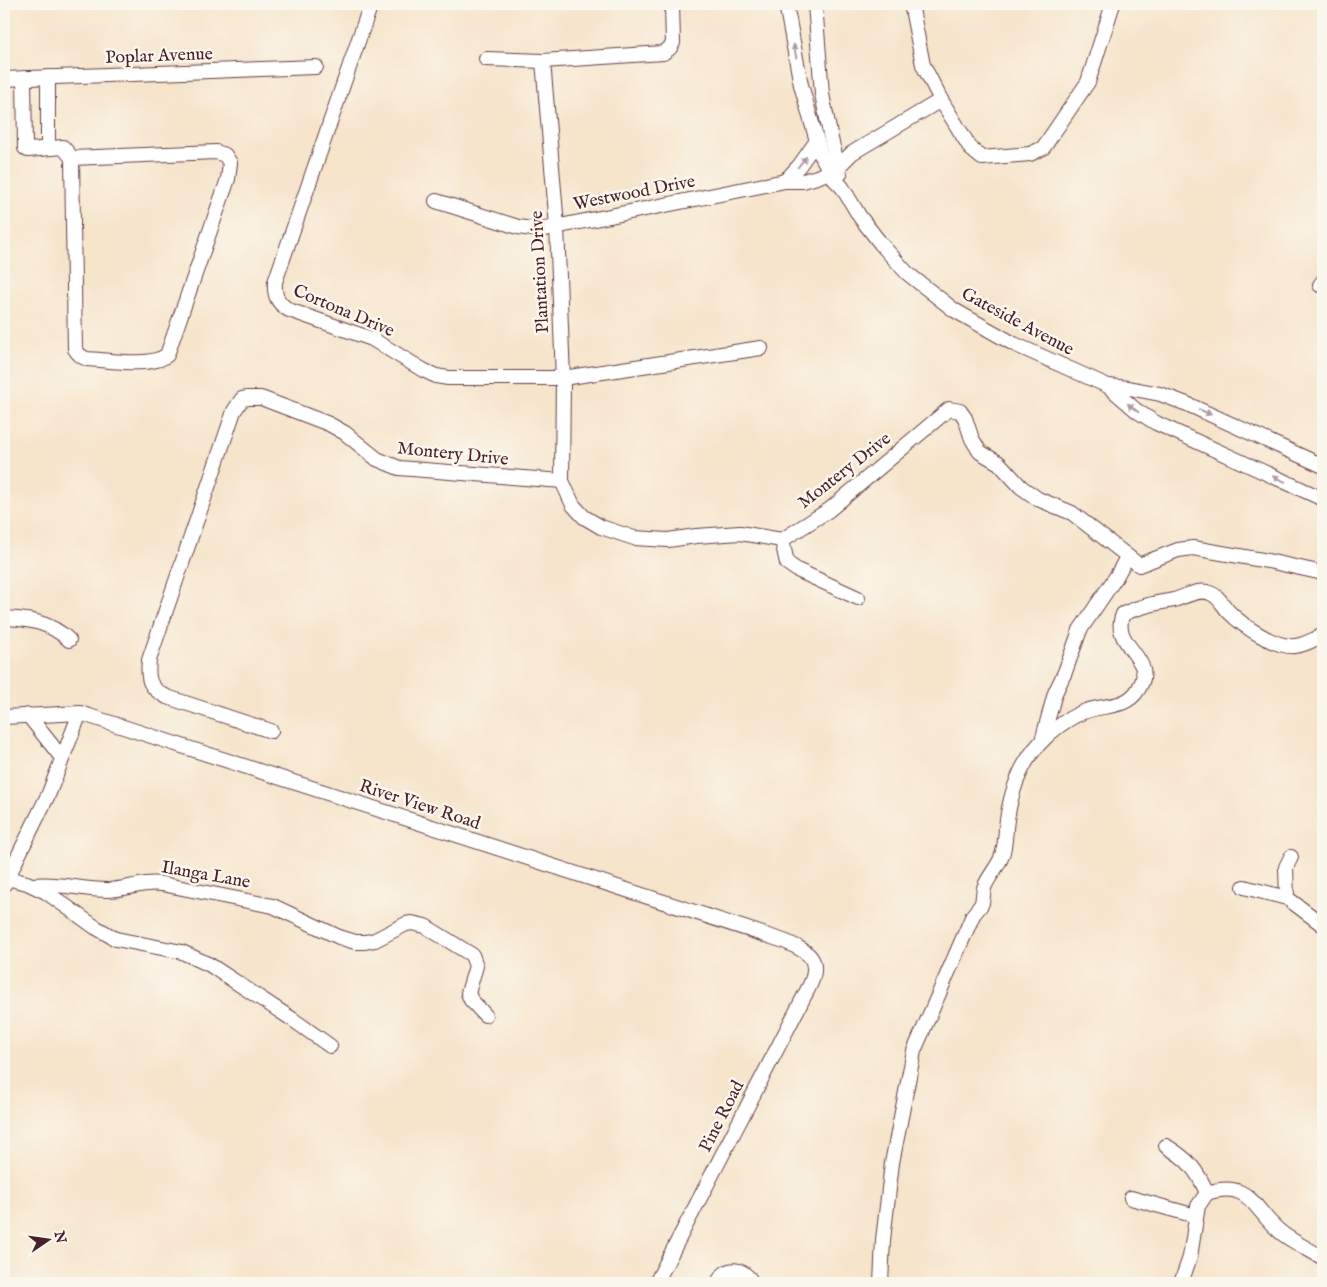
<svg xmlns="http://www.w3.org/2000/svg" width="1327" height="1287" font-family="'IM FELL English',serif">
<rect width="100%" height="100%" fill="#fbf7ec"/>
<filter id="ink" filterUnits="userSpaceOnUse"><feTurbulence type="fractalNoise" baseFrequency=".02" numOctaves="2"/><feDisplacementMap in="SourceGraphic" scale="10" xChannelSelector="R" yChannelSelector="G"/><feConvolveMatrix kernelMatrix="1 2 1 2 8 2 1 2 1" color-interpolation-filters="sRGB"/></filter>
<filter id="wash" filterUnits="userSpaceOnUse"><feTurbulence type="fractalNoise" baseFrequency=".0096" numOctaves="4" result="noise"/><feDisplacementMap in="SourceGraphic" scale="20" xChannelSelector="R" yChannelSelector="G"/><feGaussianBlur stdDeviation="1.12" result="paint"/><feColorMatrix in="noise" values="0 0 0 0 0 0 0 0 0 0 0 0 0 0 0 0 0 1.4 0 .05"/><feComposite in="paint" operator="in"/></filter>
<g filter="url(#wash)">
<rect width="100%" height="100%" fill="#f6e4cb"/>
</g>
<g filter="url(#ink)">
<g fill="none" stroke-linecap="round" stroke-linejoin="round">
<defs>
<g id="minor">
<path d="M 371,4 L 275,282 C 274,295 277,303 289,310 L 372,339 L 423,370 L 436,376 L 448,378 L 563,378 L 761,348"/>
<path d="M 786,4 L 801,85 L 821,155 L 835,180 L 842,187 L 860,217 L 881,244 L 907,273 L 954,310 L 1014,344 L 1108,386 L 1137,411 L 1156,423 L 1323,499"/>
<path d="M 815,4 L 822,94 L 831,139 L 840,174"/>
<path d="M 911,4 L 923,65 L 941,100 L 971,149 L 982,158 L 1030,154 L 1043,148 L 1088,82 L 1113,4"/>
<path d="M 486,59 L 543,61 L 663,53 L 670,48 L 673,43 L 672,4"/>
<path d="M 543,61 L 557,226 L 563,378 L 562,481 L 573,505 L 584,517 L 601,527 L 634,538 L 668,540 L 696,536 L 740,533 L 782,540 L 829,510 L 949,409 L 960,411 L 965,418 L 972,439 L 980,452 L 999,463 L 1021,487 L 1038,499 L 1072,513 L 1139,565 L 1178,550 L 1193,548 L 1268,561 L 1323,573"/>
<path d="M 48,77 L 48,148"/>
<path d="M 24,78 L 25,148 L 28,150 L 63,147 L 72,158 L 75,349 C 78,354 81,357 87,359 C 108,360 151,368 167,355 L 228,179 L 230,163 L 225,155 L 216,152 L 72,158"/>
<path d="M 4,79 L 316,67"/>
<path d="M 785,181 L 799,166 L 816,142"/>
<path d="M 436,201 L 518,227 L 540,230 L 785,181 L 803,181 L 817,177 L 829,172 L 839,166 L 852,153 L 941,100"/>
<path d="M 1320,285 L 1323,281"/>
<path d="M 1108,386 L 1129,388 L 1160,394 L 1187,404 L 1323,466"/>
<path d="M 782,540 L 787,563 L 797,570 L 858,598"/>
<path d="M 4,618 C 29,619 50,622 69,640"/>
<path d="M 28,715 L 62,758"/>
<path d="M 4,717 L 80,713 L 784,941 C 807,951 822,958 810,985 L 656,1283"/>
<path d="M 271,731 L 167,697 C 149,688 147,680 149,660 L 234,411 L 242,399 L 248,398 L 261,398 L 329,424 L 345,433 L 377,459 L 399,468 L 562,481"/>
<path d="M 1042,741 L 1055,693 L 1065,672 L 1080,630 L 1116,577 L 1127,557"/>
<path d="M 7,878 L 27,883 L 46,892 L 95,927 L 116,939 L 182,952 L 210,965 L 292,1019 L 330,1046"/>
<path d="M 4,885 L 49,793 L 80,713"/>
<path d="M 33,885 C 58,882 82,890 107,890 C 126,890 143,881 162,884 L 273,906 L 339,937 L 355,942 L 365,942 L 375,940 L 406,924 L 412,923 L 425,926 L 472,955 L 476,966 L 468,993 L 471,1000 L 485,1015"/>
<path d="M 1244,887 L 1287,898 L 1323,925"/>
<path d="M 1287,898 L 1286,867 L 1291,857"/>
<path d="M 1166,1146 C 1188,1159 1197,1170 1207,1193"/>
<path d="M 1207,1193 C 1252,1178 1254,1213 1283,1234 C 1295,1243 1310,1250 1323,1258"/>
<path d="M 1131,1198 L 1196,1216"/>
<path d="M 718,1283 C 725,1265 744,1267 752,1283"/>
<path d="M 881,1283 L 883,1240 L 892,1163 L 914,1051 L 973,915 C 976,911 980,907 982,903 C 983,898 983,893 984,888 C 988,877 997,868 1001,858 C 1006,847 1005,832 1007,820 C 1011,791 1020,764 1041,742 C 1051,731 1067,719 1081,713 C 1105,702 1130,712 1142,682 C 1152,657 1110,643 1123,614 C 1140,606 1156,603 1174,600 C 1185,597 1199,588 1210,593 C 1219,596 1223,606 1229,612 C 1243,626 1275,648 1295,646 C 1305,645 1315,639 1323,635"/>
<path d="M 1181,1283 L 1190,1257 L 1198,1206 L 1207,1193"/>
</g>
</defs>
<use href="#minor" stroke="#643d43" stroke-width="16"/>
<use href="#minor" stroke="#fff" stroke-width="14"/>
</g>
<defs><path id="oneway-solid" d="M-6-.8H1V-3.2L6.5 0L1 3.2V.8H-6Z" transform="scale(1.25)"/></defs>
<g fill="#ae9aa0">
<use href="#oneway-solid" transform="translate(795 51) rotate(-101)"/>
<use href="#oneway-solid" transform="translate(802 162) rotate(-51)"/>
<use href="#oneway-solid" transform="translate(1133 408) rotate(-142)"/>
<use href="#oneway-solid" transform="translate(1205 412) rotate(24)"/>
<use href="#oneway-solid" transform="translate(1279 479) rotate(-156)"/>
</g>
</g>
<g text-anchor="middle" stroke-width="5" stroke-linejoin="round" paint-order="stroke">
<g font-size="18" fill="#4a1f2b" stroke="#fbf7ec">
<text transform="translate(159 55) rotate(-2)" y="6">Poplar Avenue</text>
<text transform="translate(634 192) rotate(-11)" y="6">Westwood Drive</text>
<text transform="translate(539 272) rotate(-93)" y="6">Plantation Drive</text>
<text transform="translate(344 310) rotate(23)" y="6">Cortona Drive</text>
<text transform="translate(1018 321) rotate(28)" y="6">Gateside Avenue</text>
<text transform="translate(453 453) rotate(6)" y="6">Montery Drive</text>
<text transform="translate(844 470) rotate(-38)" y="6">Montery Drive</text>
<text transform="translate(420 804) rotate(18)" y="6">River View Road</text>
<text transform="translate(206 874) rotate(10)" y="6">Ilanga Lane</text>
<text transform="translate(721 1116) rotate(-63)" y="6">Pine Road</text>
</g>
</g>
<rect width="1327" height="1287" fill="none" stroke="#fbf7ec" stroke-width="20"/>
<g transform="translate(48 1240) rotate(77)" stroke="#fbf7ec" stroke-width="4" paint-order="stroke">
<path d="M0-4L9 19L0 12L-9 19Z" fill="#4a1f2b"/>
<text y="-8" font-size="14" font-weight="bold" text-anchor="middle" fill="#4a1f2b">N</text>
</g>
</svg>
